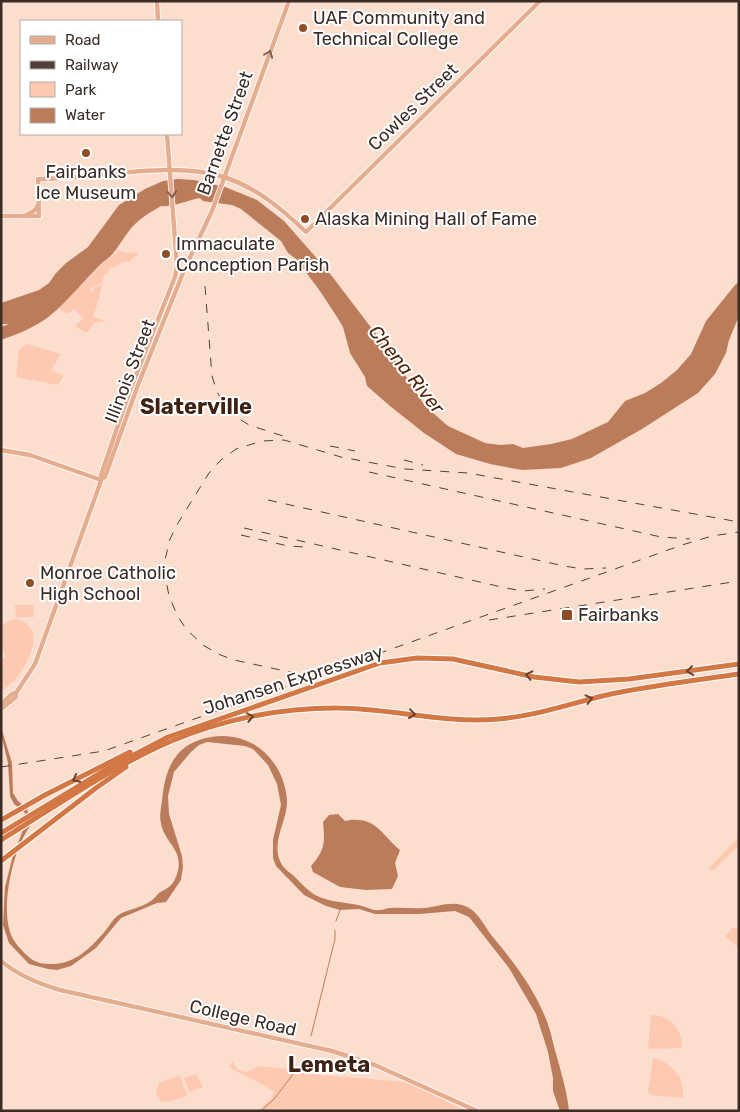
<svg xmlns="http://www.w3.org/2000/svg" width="740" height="1112" font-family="Rubik,sans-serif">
<rect width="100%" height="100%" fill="#fcdecf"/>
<g fill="#fdcab1">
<path d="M 118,249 L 126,253 L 137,252 L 138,254 L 129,262 L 123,262 L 114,268 L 109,268 L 108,273 L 104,275 L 102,283 L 91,288 L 90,291 L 93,292 L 95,287 L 102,285 L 101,292 L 93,317 L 107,321 L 94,323 L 88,332 L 84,332 L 75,326 L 83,319 L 74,309 L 67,314 L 59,308 L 103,263 L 117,253 Z"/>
<path d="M 27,344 L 61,354 L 51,370 L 64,376 L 58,385 L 16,377 L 19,349 Z"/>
<path d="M 15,605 L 33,605 L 34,617 L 16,617 Z"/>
<path d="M 15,619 C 50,626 27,665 14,682 L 12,682 L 1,692 L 1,661 L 6,656 L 1,649 L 1,625 Z"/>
<path d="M 739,837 L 738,846 L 714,870 L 708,869 Z"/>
<path d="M 732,928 L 739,928 L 739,948 L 725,936 Z"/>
<path d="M 651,1015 C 670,1015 682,1028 682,1048 L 650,1049 L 648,1046 Z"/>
<path d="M 653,1058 C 672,1063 685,1077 683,1098 L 650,1095 L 648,1091 Z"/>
<path d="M 233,1061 L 237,1069 L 246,1072 L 260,1066 L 308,1071 L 308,1074 L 408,1082 L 466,1111 L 274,1111 L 277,1106 L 273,1111 L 257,1111 L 271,1099 L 274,1092 C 270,1087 238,1073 229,1067 Z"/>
<path d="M 196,1074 L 203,1087 L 189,1092 L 184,1078 Z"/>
<path d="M 180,1075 L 187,1096 L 168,1102 L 160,1101 L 156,1093 L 159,1083 Z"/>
</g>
<g fill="#bb7c5b">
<path d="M 178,179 L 194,180 L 225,187 L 257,200 L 284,221 L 328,271 L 392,355 L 425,406 L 448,426 L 485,443 L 500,445 L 513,444 L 523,448 L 551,444 L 572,439 L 608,422 L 625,401 L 645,393 L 661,383 L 677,370 L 691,354 L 706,321 L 735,285 L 739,282 L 739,316 L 729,340 L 726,353 L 715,374 L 698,393 L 642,429 L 591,458 L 561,468 L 522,470 L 490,464 L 456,454 L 424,433 L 390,406 L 367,386 L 365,377 L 350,353 L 343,327 L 337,317 L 320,291 L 296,259 L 288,253 L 281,241 L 241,209 L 232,205 L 203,201 L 200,198 C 189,200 169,208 161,206 C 149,213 137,220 129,231 C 120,242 115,255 103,262 C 85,279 60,311 41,322 C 28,330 15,335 1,340 L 1,327 L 9,324 L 1,324 L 1,303 L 39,290 L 49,283 L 56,273 L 66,263 L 88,247 L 119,205 L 145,189 L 163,181 Z"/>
<path d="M 1,727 L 12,763 L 13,793 L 18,801 L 27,808 L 31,825 C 13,848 1,904 10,932 C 13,942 22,951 30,958 C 36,963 43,964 51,964 C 76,965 95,944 109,926 C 112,921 115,917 120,914 C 130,909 141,908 151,901 C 154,899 156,896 159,893 C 165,889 172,887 175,879 C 188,851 164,844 161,823 C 159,816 161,808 162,801 C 165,768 175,743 211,737 C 251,730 284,760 287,800 C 288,821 269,843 282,865 C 285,869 290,873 294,876 C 301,883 307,890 315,895 C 328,902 344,902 358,905 C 365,906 372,911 380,910 C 383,910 387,908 390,908 C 401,907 413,909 424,908 C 436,907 449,901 462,905 C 477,909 483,924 492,936 C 513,961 534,988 546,1019 C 551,1031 553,1044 557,1057 C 562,1076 567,1091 569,1111 L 560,1111 L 553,1091 L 553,1078 L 548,1052 L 536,1014 L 509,968 L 469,917 L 455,911 L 419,914 L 375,914 L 359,909 L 340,910 L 326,906 L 304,895 L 276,866 L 273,858 L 273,840 L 281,805 L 277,784 L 268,765 L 253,749 L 245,746 L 207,742 L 199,745 L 191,752 L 174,772 L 168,796 L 169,814 L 182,856 L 183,867 L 181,880 L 166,902 L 157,903 L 121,918 L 96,948 L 71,966 L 57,970 L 48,969 L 29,964 L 9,943 L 3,925 L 5,887 L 12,859 L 23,830 L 25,813 L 14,804 L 10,796 L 8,763 L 1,734 Z"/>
<path d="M 338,814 L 345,821 C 375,815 380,833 400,850 L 395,863 L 398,876 L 392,889 L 366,890 L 340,887 L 313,872 L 311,866 C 325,850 325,843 323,822 L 329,815 Z"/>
</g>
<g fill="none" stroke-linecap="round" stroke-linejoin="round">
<g stroke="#bb7c5b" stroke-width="1">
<path d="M 336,921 L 340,910"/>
<path d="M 311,1036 L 335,939 L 335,930"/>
<path d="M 261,1111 L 274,1099 L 294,1073"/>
</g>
<defs>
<g id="major">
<path d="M 157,1 L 158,21"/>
<path d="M 1,216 L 39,216 L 38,179 C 95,179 171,160 224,177 C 257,188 282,209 306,232 L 540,1"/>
<path d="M 25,216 L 35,210 L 39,203"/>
<path d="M 189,259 L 198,267 L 207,269"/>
<path d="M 1,450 L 30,455 L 101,480"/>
<path d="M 102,478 L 105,477 L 138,385 L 185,268 L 212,211 L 289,1"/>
<path d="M 1,704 L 12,694 L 16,693"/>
<path d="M 1,709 L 16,697 L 16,693 L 35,664 L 102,478 L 101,475 L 130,390 L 175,277 L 177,266 L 167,134"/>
<path d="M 1,961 C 19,976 39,984 60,990 L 332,1051 L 375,1065 L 477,1111"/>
</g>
<g id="highway">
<path d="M 1,820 L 45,795 L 130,752"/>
<path d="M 1,833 L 107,769 L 168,737 L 380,663 L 417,658 L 453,659 L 534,677 L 579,682 L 629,679 L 739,664"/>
<path d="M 1,840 C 56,806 110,768 169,742 C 221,720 279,708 336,708 C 390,708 444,724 498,719 C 538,716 577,701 616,693 C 656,685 698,680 739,674"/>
<path d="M 1,861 L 96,788 L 126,767"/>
</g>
</defs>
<use href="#major" stroke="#fff" stroke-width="6"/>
<use href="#highway" stroke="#fff" stroke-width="7"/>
<use href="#major" stroke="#e5ad8f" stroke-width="4.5"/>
<use href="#highway" stroke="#d37744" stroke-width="5"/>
<g stroke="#504038" stroke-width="1" stroke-dasharray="9 9" stroke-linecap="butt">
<path d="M 205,286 L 212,376 L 217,392 L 228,409 L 238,418 L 249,425 L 286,437"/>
<path d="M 330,446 L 355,451"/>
<path d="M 404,460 L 423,465"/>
<path d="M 369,472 L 661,537 L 690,539"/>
<path d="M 268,500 L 564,566 L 583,569 L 606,568"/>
<path d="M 244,528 L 506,588 L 523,591 L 545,589"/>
<path d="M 241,535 L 288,546 L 305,547"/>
<path d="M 489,620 L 739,581"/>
<path d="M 350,664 L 317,673 L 299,674 L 234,660 L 218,654 L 203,645 L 187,630 L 178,617 L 169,596 L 165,575 L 165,560 L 170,539 L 178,523 L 209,473 L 221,460 L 236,449 L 262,441 L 284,440 L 341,457 L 405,469 L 468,473 L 739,522"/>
<path d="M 344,666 L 682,545 L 712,536 L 739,532"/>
<path d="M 1,767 L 104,751 L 313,677"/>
</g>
</g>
<defs><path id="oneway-chevron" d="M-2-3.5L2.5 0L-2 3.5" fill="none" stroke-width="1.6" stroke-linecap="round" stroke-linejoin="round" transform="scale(1.25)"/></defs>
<g stroke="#7f6050">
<use href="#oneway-chevron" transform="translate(269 54) rotate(-69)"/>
<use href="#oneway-chevron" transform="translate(172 194) rotate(85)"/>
</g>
<g stroke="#69432f">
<use href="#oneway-chevron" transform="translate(690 671) rotate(172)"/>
<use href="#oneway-chevron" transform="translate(529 675) rotate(-167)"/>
<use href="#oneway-chevron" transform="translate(589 699) rotate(-14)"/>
<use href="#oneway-chevron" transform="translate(412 714) rotate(7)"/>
<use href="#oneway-chevron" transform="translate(250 717) rotate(-11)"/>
<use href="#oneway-chevron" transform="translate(76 779) rotate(152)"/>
</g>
<g fill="#924c25" stroke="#fff" stroke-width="2">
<circle cx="303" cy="28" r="5"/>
<circle cx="86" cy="153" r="5"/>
<circle cx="305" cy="219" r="5"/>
<circle cx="166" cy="254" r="5"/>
<circle cx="30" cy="583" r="5"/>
<rect x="561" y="609" width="12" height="12" rx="2.5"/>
</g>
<g text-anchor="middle" stroke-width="4" stroke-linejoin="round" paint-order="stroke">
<g font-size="18" fill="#3b2d26" stroke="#fff" text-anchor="start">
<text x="313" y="24">UAF Community and<tspan x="313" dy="21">Technical College</tspan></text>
<text x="86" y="178" text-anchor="middle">Fairbanks<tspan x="86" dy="21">Ice Museum</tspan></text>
<text x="315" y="225">Alaska Mining Hall of Fame</text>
<text x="176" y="250">Immaculate<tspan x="176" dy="21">Conception Parish</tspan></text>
<text x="40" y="579">Monroe Catholic<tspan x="40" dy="21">High School</tspan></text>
<text x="578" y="621">Fairbanks</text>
</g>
<g font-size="18" fill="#3b2d26" stroke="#fff">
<text transform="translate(413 107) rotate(-44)" y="6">Cowles Street</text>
<text transform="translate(225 133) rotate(-70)" y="6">Barnette Street</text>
<text transform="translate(130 371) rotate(-69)" y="6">Illinois Street</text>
<text transform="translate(293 680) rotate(-18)" y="6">Johansen Expressway</text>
<text transform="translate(243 1018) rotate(13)" y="6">College Road</text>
</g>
<g font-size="19" font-style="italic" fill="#4f250c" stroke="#fff">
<text transform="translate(407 369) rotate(51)" y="7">Chena River</text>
</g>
<g font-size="22" font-weight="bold" fill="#3e2315" stroke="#fff">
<text x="196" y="414">Slaterville</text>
<text x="329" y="1072">Lemeta</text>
</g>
</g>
<rect width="740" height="1112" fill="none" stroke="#3b2d26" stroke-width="5"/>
<rect x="20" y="20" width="162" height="115" fill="#ffffff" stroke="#b1aba8"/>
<rect x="30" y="36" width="25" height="8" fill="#e5ad8f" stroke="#b1aba8"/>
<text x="65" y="45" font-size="15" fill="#3b2d26">Road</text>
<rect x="30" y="61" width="25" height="8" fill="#504038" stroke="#b1aba8"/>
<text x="65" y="70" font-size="15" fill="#3b2d26">Railway</text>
<rect x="30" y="82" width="25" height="15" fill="#fdcab1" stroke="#b1aba8"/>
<text x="65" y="95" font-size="15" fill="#3b2d26">Park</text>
<rect x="30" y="108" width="25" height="15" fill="#bb7c5b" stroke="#b1aba8"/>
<text x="65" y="120" font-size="15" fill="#3b2d26">Water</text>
</svg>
